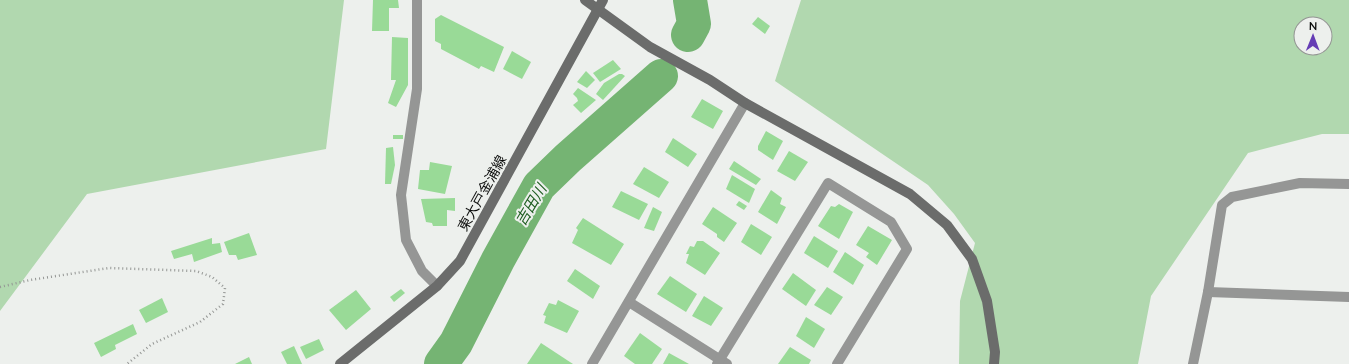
<svg xmlns="http://www.w3.org/2000/svg" width="1349" height="364" font-family="Lato,'Noto Sans JP',sans-serif">
<rect width="100%" height="100%" fill="#edf0ed"/>
<g fill="#b1d8af" fill-rule="evenodd">
<path d="M 0,0 L 344,0 L 326,149 L 87,194 L 0,311 Z"/>
<path d="M 801,0 L 1349,0 L 1349,134 L 1322,134 L 1248,153 L 1151,296 L 1138,364 L 959,364 L 960,301 L 975,243 L 954,214 L 928,185 L 775,81 ZM 1301,24 L 1325,24 L 1325,48 L 1301,48 Z"/>
</g>
<g fill="none" stroke-linecap="round" stroke-linejoin="round">
<g stroke="#75b473" stroke-width="34">
<path d="M 688,35 L 694,24 L 690,0"/>
<path d="M 441,364 L 456,343 L 498,260 L 539,186 L 568,158 L 661,76"/>
</g>
</g>
<g fill="#99da97">
<path d="M 373,0 L 398,0 L 399,8 L 389,8 L 389,31 L 372,31 Z"/>
<path d="M 441,15 L 504,47 L 494,72 L 481,66 L 479,69 L 441,49 L 441,44 L 435,41 L 435,19 Z"/>
<path d="M 758,17 L 770,26 L 765,34 L 752,24 Z"/>
<path d="M 392,37 L 408,38 L 408,85 L 396,107 L 388,103 L 396,80 L 391,80 Z"/>
<path d="M 512,51 L 531,62 L 522,79 L 503,69 Z"/>
<path d="M 613,60 L 621,69 L 600,82 L 593,73 Z"/>
<path d="M 586,71 L 595,80 L 587,88 L 577,82 Z"/>
<path d="M 619,74 L 622,74 L 625,76 L 603,100 L 596,94 L 604,83 Z"/>
<path d="M 578,88 L 596,100 L 581,113 L 573,105 L 578,101 L 577,98 L 573,94 Z"/>
<path d="M 702,99 L 723,111 L 713,129 L 691,117 Z"/>
<path d="M 766,131 L 783,141 L 773,160 L 758,150 L 758,146 Z"/>
<rect x="393" y="135" width="10" height="4"/>
<path d="M 673,138 L 697,154 L 688,167 L 665,152 Z"/>
<path d="M 393,147 L 395,165 L 391,184 L 385,184 L 386,148 Z"/>
<path d="M 789,151 L 808,162 L 795,181 L 777,171 Z"/>
<path d="M 734,161 L 761,179 L 756,185 L 729,169 Z"/>
<path d="M 430,162 L 452,166 L 445,194 L 418,189 L 420,170 L 429,170 Z"/>
<path d="M 644,167 L 669,182 L 659,198 L 633,184 Z"/>
<path d="M 732,175 L 755,189 L 749,203 L 726,189 Z"/>
<path d="M 771,190 L 782,198 L 780,204 L 786,207 L 777,224 L 758,212 Z"/>
<path d="M 621,191 L 648,204 L 639,220 L 612,207 Z"/>
<path d="M 455,198 L 455,211 L 447,210 L 447,226 L 433,226 L 432,223 L 426,222 L 421,199 Z"/>
<path d="M 739,201 L 747,206 L 744,210 L 736,205 Z"/>
<path d="M 839,204 L 853,212 L 839,239 L 818,226 L 831,206 L 835,207 Z"/>
<path d="M 653,207 L 662,212 L 654,231 L 644,228 Z"/>
<path d="M 713,207 L 737,223 L 724,242 L 717,237 L 717,234 L 702,224 Z"/>
<path d="M 583,218 L 624,244 L 611,265 L 572,243 L 578,230 L 576,228 Z"/>
<path d="M 751,224 L 772,237 L 761,255 L 741,242 Z"/>
<path d="M 868,226 L 892,240 L 877,265 L 866,257 L 869,253 L 856,245 Z"/>
<path d="M 249,233 L 257,255 L 238,260 L 236,255 L 229,255 L 224,242 Z"/>
<path d="M 814,236 L 838,251 L 828,268 L 804,253 Z"/>
<path d="M 212,238 L 212,244 L 220,243 L 222,252 L 194,262 L 192,254 L 174,259 L 171,251 Z"/>
<path d="M 697,241 L 703,241 L 720,253 L 705,275 L 686,263 L 689,254 L 686,254 L 690,246 L 694,247 Z"/>
<path d="M 845,252 L 864,265 L 853,285 L 833,272 Z"/>
<path d="M 575,269 L 600,286 L 593,299 L 567,281 Z"/>
<path d="M 793,273 L 816,290 L 806,306 L 782,289 Z"/>
<path d="M 670,276 L 697,294 L 686,312 L 657,294 Z"/>
<path d="M 827,287 L 843,297 L 831,315 L 814,305 Z"/>
<path d="M 401,289 L 405,293 L 394,302 L 390,297 Z"/>
<path d="M 356,290 L 371,309 L 346,330 L 329,310 Z"/>
<path d="M 704,296 L 723,308 L 711,326 L 692,316 Z"/>
<path d="M 162,298 L 168,312 L 146,323 L 139,310 Z"/>
<path d="M 558,300 L 579,311 L 567,333 L 544,323 L 546,316 L 543,315 L 549,303 L 556,305 Z"/>
<path d="M 806,317 L 825,329 L 814,348 L 796,336 Z"/>
<path d="M 133,324 L 137,334 L 115,345 L 116,349 L 101,357 L 94,343 Z"/>
<path d="M 640,333 L 662,349 L 652,364 L 635,364 L 624,356 Z"/>
<path d="M 319,339 L 324,350 L 306,359 L 300,347 Z"/>
<path d="M 541,343 L 573,364 L 527,364 Z"/>
<path d="M 294,346 L 302,364 L 287,364 L 281,352 Z"/>
<path d="M 790,347 L 811,360 L 809,364 L 778,364 Z"/>
<path d="M 669,353 L 689,364 L 663,364 Z"/>
<path d="M 249,357 L 252,364 L 235,364 Z"/>
</g>
<g fill="none" stroke-linecap="round" stroke-linejoin="round">
<path stroke="#949694" stroke-width="2.5" stroke-dasharray="1 3" stroke-linecap="butt" d="M 0,287 L 30,280 L 109,268 L 196,271 L 212,277 L 225,288 L 223,304 L 200,322 L 152,344 L 127,364"/>
<g stroke="#959695" stroke-width="10">
<path d="M 417,0 L 417,89 L 401,195 L 406,240 L 422,271 L 437,286"/>
<path d="M 1208,292 L 1349,297"/>
<path d="M 629,302 L 727,364"/>
<path d="M 592,364 L 745,103"/>
<path d="M 717,364 L 828,183 L 891,222 L 907,249 L 837,364"/>
<path d="M 1193,364 L 1208,292 L 1222,205 L 1232,197 L 1300,183 L 1349,184"/>
</g>
<g stroke="#6b6c6b" stroke-width="10">
<path d="M 585,0 L 650,47 L 710,80 L 745,103 L 910,194 L 947,225 L 972,259 L 987,301 L 995,352 L 994,364"/>
<path d="M 340,364 L 437,286 L 460,261 L 603,0"/>
</g>
</g>
<g text-anchor="middle" stroke-width="4" stroke-linejoin="round" paint-order="stroke">
<g font-size="14" fill="#0c0d0c" stroke="#edf0ed">
<text transform="translate(482 193) rotate(-61)" y="5">東大戸金浦線</text>
</g>
<g font-size="15" font-style="italic" fill="#1e5d20" stroke="#edf0ed">
<text transform="translate(531 205) rotate(-59)" y="5">吉田川</text>
</g>
</g>
<g transform="translate(1313 36) rotate(1)"><circle r="19" fill="#edf0ed" stroke="#939593"/>
<path d="M0-3L7 15L0 10L-7 15Z" fill="#653db5"/>
<text y="-6" font-size="11" font-weight="bold" text-anchor="middle" fill="#0c0d0c">N</text>
</g>
</svg>
